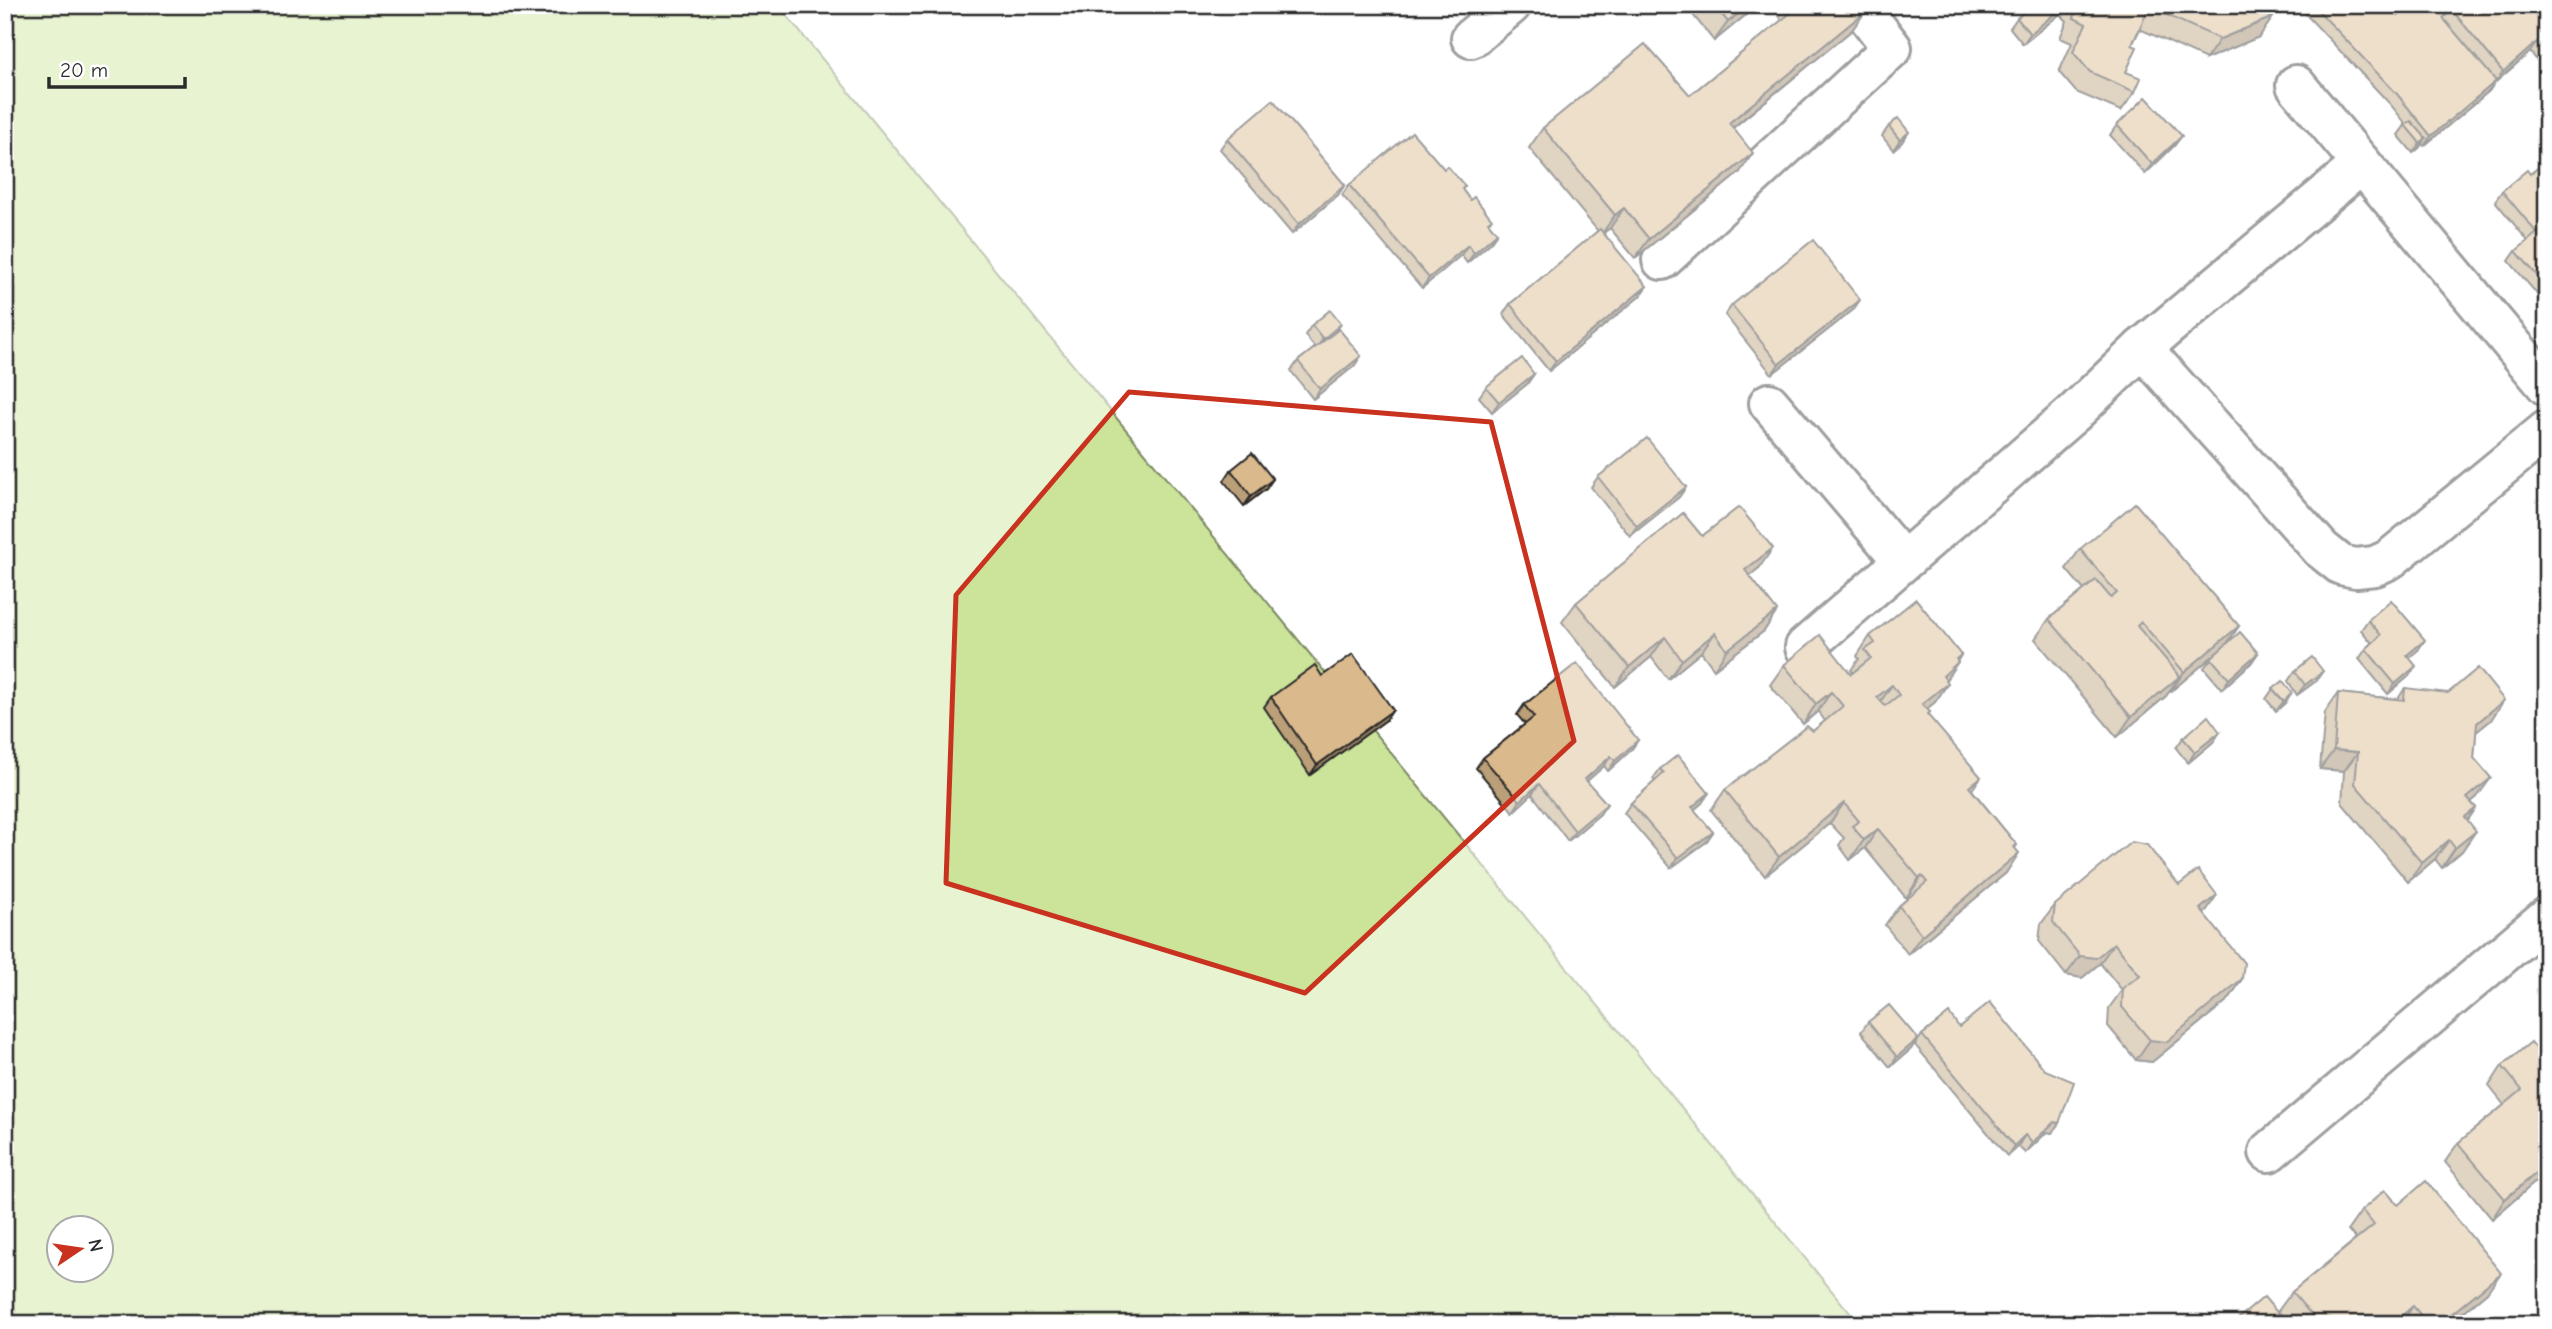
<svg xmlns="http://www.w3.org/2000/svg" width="2552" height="1329" font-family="'Comic Neue',sans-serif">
<rect width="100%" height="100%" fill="#fff"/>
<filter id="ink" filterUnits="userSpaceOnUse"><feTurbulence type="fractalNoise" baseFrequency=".0143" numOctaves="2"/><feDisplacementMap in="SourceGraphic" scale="14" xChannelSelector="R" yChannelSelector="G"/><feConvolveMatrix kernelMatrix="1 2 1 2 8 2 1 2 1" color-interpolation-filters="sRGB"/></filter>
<g filter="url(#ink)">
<path fill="#cbe49a" stroke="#7b8862" stroke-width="2" fill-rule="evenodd" d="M 5,5 L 778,5 L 1859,1324 L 5,1324 ZM 60,1228 L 102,1228 L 102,1270 L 60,1270 Z"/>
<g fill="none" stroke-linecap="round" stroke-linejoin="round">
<defs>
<g id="minor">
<path d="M 1471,38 L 1511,5"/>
<path d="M 2296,85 L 2547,386"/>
<path d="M 1662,260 L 1892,48 L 1859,5"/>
<path d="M 2142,348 L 2362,164"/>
<path d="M 1769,403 L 1903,561"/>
<path d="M 1805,647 L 2073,414 L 2142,348 L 2321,549 L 2341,565 L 2356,568 L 2375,566 L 2390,559 L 2547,430"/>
<path d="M 2269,1152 L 2547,917"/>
</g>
</defs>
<use href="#minor" stroke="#2b2b2b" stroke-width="44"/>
<use href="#minor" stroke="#fff" stroke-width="38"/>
</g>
<g fill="#bb9f78" stroke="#2b2b2b" stroke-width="2">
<path d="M 1685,5 L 1758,5 L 1714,41 Z"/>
<path d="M 1771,5 L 1861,5 L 1852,30 L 1733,128 L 1740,172 L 1635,258 L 1610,228 L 1603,233 L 1640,296 L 1549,371 L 1503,314 L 1510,304 L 1598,231 L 1529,148 L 1543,128 L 1690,95 L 1782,20 Z"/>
<path d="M 2032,5 L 2267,5 L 2273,17 L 2259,37 L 2206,59 L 2140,29 L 2132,45 L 2126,72 L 2135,92 L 2121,111 L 2076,92 L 2059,72 L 2072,43 L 2060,38 L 2067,21 L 2062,16 L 2068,6 L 2066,9 L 2023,44 L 2010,28 L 2017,18 Z"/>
<path d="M 2297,5 L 2547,5 L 2547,72 L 2530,52 L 2495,82 L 2489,91 L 2424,146 L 2422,144 L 2419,148 L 2413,153 L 2398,135 L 2406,124 L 2390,104 Z"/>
<path d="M 2117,125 L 2174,146 L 2145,174 L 2110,135 Z"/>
<path d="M 1889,126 L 1902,142 L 1893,150 L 1882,136 Z"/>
<path d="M 1227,139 L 1338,195 L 1292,234 L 1220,149 Z"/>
<path d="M 2547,161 L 2547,306 L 2509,261 L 2516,251 L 2528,241 L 2495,201 L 2502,191 L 2530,174 Z"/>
<path d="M 1444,169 L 1465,186 L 1462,190 L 1489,223 L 1490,243 L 1467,263 L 1461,255 L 1422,288 L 1342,195 L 1349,185 Z"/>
<path d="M 1732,305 L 1853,310 L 1772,374 L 1725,315 Z"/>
<path d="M 1312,325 L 1336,331 L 1361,356 L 1354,366 L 1313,399 L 1291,371 L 1298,361 L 1315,348 L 1305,335 Z"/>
<path d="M 1534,374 L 1527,384 L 1492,412 L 1479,397 L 1486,387 Z"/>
<path d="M 1231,470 L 1266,489 L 1244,506 L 1224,481 Z"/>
<path d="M 1598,477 L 1686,487 L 1679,497 L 1630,536 L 1591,487 Z"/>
<path d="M 1702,536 L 1759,568 L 1749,575 L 1777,611 L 1764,631 L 1714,669 L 1701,652 L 1668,679 L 1651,657 L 1615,687 L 1562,622 L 1576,603 Z"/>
<path d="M 2080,549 L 2239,626 L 2226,645 L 2258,653 L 2251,663 L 2222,689 L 2204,668 L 2214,655 L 2170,692 L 2169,691 L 2166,696 L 2117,737 L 2035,639 L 2049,619 L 2084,590 L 2066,569 Z"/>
<path d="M 2368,620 L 2418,650 L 2409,657 L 2409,676 L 2388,694 L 2359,659 L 2366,649 L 2372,643 L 2361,630 Z"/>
<path d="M 1870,636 L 1961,655 L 1946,680 L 1948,683 L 1935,702 L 1926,709 L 1930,712 L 1928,715 L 1972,790 L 2017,845 L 2015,848 L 2006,873 L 1908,954 L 1885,925 L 1899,906 L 1909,897 L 1908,896 L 1906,898 L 1865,848 L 1850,860 L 1839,845 L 1844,838 L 1830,823 L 1765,876 L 1711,810 L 1725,790 L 1813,731 L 1825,721 L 1818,711 L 1803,724 L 1770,685 L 1784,665 L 1851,674 L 1853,672 L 1851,670 L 1859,659 L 1857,656 Z"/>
<path d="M 2295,671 L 2316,681 L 2297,695 L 2288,681 Z"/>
<path d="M 1322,676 L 1386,720 L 1310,775 L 1264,707 L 1271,697 Z"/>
<path d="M 2405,688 L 2491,720 L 2476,732 L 2474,758 L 2477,797 L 2471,802 L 2476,808 L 2468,820 L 2462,851 L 2442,868 L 2435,859 L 2408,882 L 2342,803 L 2344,771 L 2320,769 L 2325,712 L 2338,693 L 2398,699 Z"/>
<path d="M 2273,689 L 2285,703 L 2276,711 L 2266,699 Z"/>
<path d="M 1524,705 L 1638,740 L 1631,750 L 1608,771 L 1604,766 L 1587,781 L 1600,814 L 1568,841 L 1532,794 L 1513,812 L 1476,768 L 1483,758 L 1525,724 L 1517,715 Z"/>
<path d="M 2220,732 L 2213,742 L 2188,763 L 2176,748 L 2183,738 Z"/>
<path d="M 1660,769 L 1702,803 L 1694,810 L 1713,832 L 1706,842 L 1671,868 L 1624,813 L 1631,803 L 1655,781 L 1653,779 Z"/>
<path d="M 2055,905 L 2204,914 L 2242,979 L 2229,999 L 2152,1062 L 2136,1060 L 2108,1026 L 2109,1008 L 2122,990 L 2100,963 L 2082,978 L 2066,975 L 2039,941 L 2041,924 Z"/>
<path d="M 1868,1022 L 1911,1049 L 1890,1067 L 1861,1032 Z"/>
<path d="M 1959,1027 L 2059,1123 L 2052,1133 L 2047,1132 L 2025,1153 L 2018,1146 L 2007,1156 L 1915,1045 L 1922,1035 Z"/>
<path d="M 2547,1047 L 2547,1174 L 2546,1173 L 2492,1219 L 2445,1162 L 2458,1143 L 2504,1105 L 2489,1086 L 2502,1066 L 2540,1053 Z"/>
<path d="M 2398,1205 L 2487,1292 L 2449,1324 L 2289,1324 L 2278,1311 L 2292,1292 L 2356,1239 L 2348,1230 L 2362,1210 Z"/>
</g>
<g fill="#998262" stroke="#2b2b2b" stroke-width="2">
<path d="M 1748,5 L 1758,5 L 1714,41 L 1728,22 Z"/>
<path d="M 2065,5 L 2069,5 L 2066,9 L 2023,44 L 2030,34 Z"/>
<path d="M 1866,11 L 1852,30 L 1715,142 L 1729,123 Z"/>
<path d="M 2273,17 L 2259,37 L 2206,59 L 2220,39 Z"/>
<path d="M 2537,42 L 2530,52 L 2496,82 L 2503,72 Z"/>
<path d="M 2496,81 L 2489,91 L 2424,146 L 2431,136 Z"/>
<path d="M 1909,132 L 1902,142 L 1893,150 L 1900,140 Z"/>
<path d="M 2182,136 L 2174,146 L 2145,174 L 2152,164 Z"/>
<path d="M 2426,138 L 2419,148 L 2413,153 L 2420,143 Z"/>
<path d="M 1753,153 L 1740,172 L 1635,258 L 1649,239 Z"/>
<path d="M 1345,185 L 1338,195 L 1292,234 L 1299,224 Z"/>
<path d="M 1624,208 L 1610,228 L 1601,235 L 1615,215 Z"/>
<path d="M 1497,233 L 1490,243 L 1467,263 L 1474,253 Z"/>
<path d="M 1468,245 L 1461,255 L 1422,288 L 1429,278 Z"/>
<path d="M 1647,286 L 1640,296 L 1549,371 L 1556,361 Z"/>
<path d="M 1860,300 L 1853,310 L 1772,374 L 1779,364 Z"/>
<path d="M 1341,324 L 1334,334 L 1316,349 L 1323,339 Z"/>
<path d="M 1361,356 L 1354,366 L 1313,399 L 1320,389 Z"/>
<path d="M 1534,374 L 1527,384 L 1492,412 L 1499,402 Z"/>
<path d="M 1273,479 L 1266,489 L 1244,506 L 1251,496 Z"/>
<path d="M 1686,487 L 1679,497 L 1630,536 L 1637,526 Z"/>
<path d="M 1773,548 L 1759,568 L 1732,590 L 1745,570 Z"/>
<path d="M 1777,611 L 1764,631 L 1714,669 L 1727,650 Z"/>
<path d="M 2239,626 L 2225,646 L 2170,692 L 2184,672 Z"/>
<path d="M 1715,633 L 1701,652 L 1668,679 L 1682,660 Z"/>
<path d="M 1665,637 L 1651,657 L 1615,687 L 1629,667 Z"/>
<path d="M 2425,640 L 2418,650 L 2400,665 L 2407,655 Z"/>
<path d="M 2258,653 L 2251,663 L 2222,689 L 2229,679 Z"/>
<path d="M 1961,655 L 1953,667 L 1958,662 L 1944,682 L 1943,676 L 1956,659 Z"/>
<path d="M 2416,666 L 2409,676 L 2388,694 L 2395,684 Z"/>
<path d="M 2323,671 L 2316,681 L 2297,695 L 2305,685 Z"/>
<path d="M 2180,676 L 2166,696 L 2117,737 L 2131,717 Z"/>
<path d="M 1948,683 L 1935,702 L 1909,724 L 1922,704 Z"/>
<path d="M 1892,685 L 1878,705 L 1877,697 Z"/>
<path d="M 1831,692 L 1818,711 L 1803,724 L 1816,704 Z"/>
<path d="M 2292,693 L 2285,703 L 2276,711 L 2284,701 Z"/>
<path d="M 2504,700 L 2491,720 L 2464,742 L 2477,723 Z"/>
<path d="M 1393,710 L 1386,720 L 1310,775 L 1317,765 Z"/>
<path d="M 2220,732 L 2213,742 L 2188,763 L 2195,752 Z"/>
<path d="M 1638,740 L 1631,750 L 1608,771 L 1615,761 Z"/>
<path d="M 2334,750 L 2358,752 L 2344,771 L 2320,769 Z"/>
<path d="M 1611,756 L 1604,766 L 1578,789 L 1585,779 Z"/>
<path d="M 1981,777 L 1967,797 L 1969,787 Z"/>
<path d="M 2491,778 L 2477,797 L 2453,817 L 2467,798 Z"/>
<path d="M 1539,784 L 1532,794 L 1513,812 L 1520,801 Z"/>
<path d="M 1709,793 L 1702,803 L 1685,817 L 1692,807 Z"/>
<path d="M 1844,803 L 1830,823 L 1765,876 L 1779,857 Z"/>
<path d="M 1607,804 L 1600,814 L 1568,841 L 1575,831 Z"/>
<path d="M 2476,808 L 2462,828 L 2465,817 Z"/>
<path d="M 1878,829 L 1865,848 L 1850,860 L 1864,840 Z"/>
<path d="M 2476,831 L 2462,851 L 2442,868 L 2455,848 Z"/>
<path d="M 1713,832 L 1706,842 L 1671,868 L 1678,858 Z"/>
<path d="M 2449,840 L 2435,859 L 2408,882 L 2422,863 Z"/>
<path d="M 2019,853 L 2006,873 L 1908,954 L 1922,935 Z"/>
<path d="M 1922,876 L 1908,896 L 1906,898 L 1919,878 Z"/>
<path d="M 2217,895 L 2204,914 L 2200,909 Z"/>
<path d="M 2114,943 L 2100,963 L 2082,978 L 2066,975 L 2080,956 Z"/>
<path d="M 2242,979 L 2229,999 L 2152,1062 L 2136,1060 L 2150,1040 Z"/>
<path d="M 1918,1039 L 1911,1049 L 1890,1067 L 1897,1057 Z"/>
<path d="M 2054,1122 L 2059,1123 L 2052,1133 L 2047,1132 L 2025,1153 L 2032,1143 Z"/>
<path d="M 2025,1135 L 2018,1146 L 2007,1156 L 2014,1146 Z"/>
<path d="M 2547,1164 L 2547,1172 L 2492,1219 L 2505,1199 Z"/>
<path d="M 2501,1273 L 2487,1292 L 2449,1324 L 2439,1324 Z"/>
<path d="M 2413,1306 L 2401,1324 L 2392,1324 Z"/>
</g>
<g fill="#dab98c" stroke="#2b2b2b" stroke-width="2" fill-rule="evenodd">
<path d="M 1714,5 L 1748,5 L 1728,22 Z"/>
<path d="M 1798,5 L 1861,5 L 1866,11 L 1729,123 L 1753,153 L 1649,239 L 1624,208 L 1615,215 L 1543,128 L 1645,44 L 1690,95 L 1799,6 Z"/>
<path d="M 2032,5 L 2065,5 L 2030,34 L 2017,18 Z"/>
<path d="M 2079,5 L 2267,5 L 2273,17 L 2220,39 L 2149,7 L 2132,45 L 2137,47 L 2126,72 L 2141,78 L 2135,92 L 2090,72 L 2073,52 L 2086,24 L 2074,18 Z"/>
<path d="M 2313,5 L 2547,5 L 2547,53 L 2537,42 L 2503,72 L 2452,10 L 2443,18 L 2496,81 L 2431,136 L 2397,94 Z"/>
<path d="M 2146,97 L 2182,136 L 2152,164 L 2117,125 Z"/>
<path d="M 1273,100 L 1345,185 L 1299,224 L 1227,139 Z"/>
<path d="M 1898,118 L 1909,132 L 1900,140 L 1889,126 Z"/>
<path d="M 2411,121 L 2426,138 L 2420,143 L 2405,125 Z"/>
<path d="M 1412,132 L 1444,169 L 1447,166 L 1465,186 L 1462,189 L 1470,200 L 1474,197 L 1492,219 L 1488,222 L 1497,233 L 1474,253 L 1468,245 L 1429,278 L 1349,185 Z"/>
<path d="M 2547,161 L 2547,287 L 2516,251 L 2537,233 L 2502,191 L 2527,170 L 2530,174 Z"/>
<path d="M 1600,229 L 1647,286 L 1556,361 L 1510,304 Z"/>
<path d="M 1813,240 L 1860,300 L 1779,364 L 1732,305 Z"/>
<path d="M 1330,310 L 1341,324 L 1323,339 L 1312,325 Z"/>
<path d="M 1339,329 L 1361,356 L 1320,389 L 1298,361 Z"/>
<path d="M 1522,358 L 1534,374 L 1499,402 L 1486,387 Z"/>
<path d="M 1647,438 L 1686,487 L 1637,526 L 1598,477 Z"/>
<path d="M 1252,453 L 1273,479 L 1251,496 L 1231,470 Z"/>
<path d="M 2135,503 L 2239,626 L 2184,672 L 2141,622 L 2137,626 L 2180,676 L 2131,717 L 2049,619 L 2096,580 L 2111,598 L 2117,593 L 2080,549 Z"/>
<path d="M 1739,507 L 1773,548 L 1745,570 L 1777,611 L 1727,650 L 1715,633 L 1682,660 L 1665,637 L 1629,667 L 1576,603 L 1683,513 L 1702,536 Z"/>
<path d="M 1916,599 L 1961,655 L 1956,659 L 1958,662 L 1943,676 L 1948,683 L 1922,704 L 1930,712 L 1927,714 L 1981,777 L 1969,787 L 2017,845 L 2014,847 L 2019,853 L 1922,935 L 1899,906 L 1927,882 L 1922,876 L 1919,878 L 1878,829 L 1864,840 L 1852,826 L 1859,821 L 1844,803 L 1779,857 L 1725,790 L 1807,726 L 1813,731 L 1843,706 L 1831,692 L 1816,704 L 1784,665 L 1820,635 L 1851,674 L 1871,658 L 1865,650 L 1875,643 L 1870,636 ZM 1892,685 L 1899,695 L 1885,706 L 1877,697 Z"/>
<path d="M 2391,600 L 2425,640 L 2407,655 L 2416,666 L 2395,684 L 2366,649 L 2381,635 L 2368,620 Z"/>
<path d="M 2240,632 L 2258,653 L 2229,679 L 2211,658 Z"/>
<path d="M 1353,654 L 1393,710 L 1317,765 L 1271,697 L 1315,665 L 1322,676 Z"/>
<path d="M 2312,657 L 2323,671 L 2305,685 L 2295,671 Z"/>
<path d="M 1577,663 L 1638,740 L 1615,761 L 1611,756 L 1585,779 L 1607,804 L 1575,831 L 1539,784 L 1520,801 L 1483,758 L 1534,717 L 1524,705 Z"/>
<path d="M 2478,668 L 2504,700 L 2477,723 L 2474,758 L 2491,778 L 2467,798 L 2476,808 L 2465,817 L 2476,831 L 2455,848 L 2449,840 L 2422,863 L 2355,784 L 2358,752 L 2334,750 L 2338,693 L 2404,700 L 2405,688 L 2448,693 Z"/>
<path d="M 2283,681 L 2292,693 L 2284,701 L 2273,689 Z"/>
<path d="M 2208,716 L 2220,732 L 2195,752 L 2183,738 Z"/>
<path d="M 1678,755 L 1709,793 L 1692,807 L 1713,832 L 1678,858 L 1631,803 L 1664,773 L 1660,769 Z"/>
<path d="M 2131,842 L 2147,845 L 2179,885 L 2198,870 L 2217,895 L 2200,909 L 2244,963 L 2242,979 L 2166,1042 L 2150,1040 L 2122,1007 L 2123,988 L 2140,975 L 2114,943 L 2096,958 L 2080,956 L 2053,922 L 2055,905 Z"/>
<path d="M 1990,1002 L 2045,1070 L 2074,1082 L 2059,1123 L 2054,1122 L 2032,1143 L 2025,1135 L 2014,1146 L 1922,1035 L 1949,1013 L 1959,1027 Z"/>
<path d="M 1889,1005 L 1918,1039 L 1897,1057 L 1868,1022 Z"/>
<path d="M 2531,1042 L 2540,1053 L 2547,1047 L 2547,1164 L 2505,1199 L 2458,1143 L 2522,1090 L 2502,1066 Z"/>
<path d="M 2426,1181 L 2501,1273 L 2439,1324 L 2428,1324 L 2413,1306 L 2392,1324 L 2319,1324 L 2292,1292 L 2374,1225 L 2362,1210 L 2385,1190 L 2398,1205 Z"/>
<path d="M 2264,1297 L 2287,1324 L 2232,1324 Z"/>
</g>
</g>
<path d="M0 0H2552V1329H0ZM 1129,392 L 1491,422 L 1574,741 L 1305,993 L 946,883 L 956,595 Z" fill="#fff" fill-opacity=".55" fill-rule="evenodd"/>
<path fill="none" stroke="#c8321e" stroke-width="5" stroke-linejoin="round" d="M 1129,392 L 1491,422 L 1574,741 L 1305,993 L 946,883 L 956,595 Z"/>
<rect width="2552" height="1329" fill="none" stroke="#fff" stroke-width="28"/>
<rect x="14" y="14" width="2524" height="1301" fill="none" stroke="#2b2b2b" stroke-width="2.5" filter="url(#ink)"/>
<g transform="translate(80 1249) rotate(77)"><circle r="33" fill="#ffffff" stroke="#aaaaaa" stroke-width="2"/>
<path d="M0-5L12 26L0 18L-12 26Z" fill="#c8321e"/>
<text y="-10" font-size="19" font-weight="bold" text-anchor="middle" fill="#2b2b2b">N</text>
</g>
<path d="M49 77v10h136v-10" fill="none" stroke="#2b2b2b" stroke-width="3.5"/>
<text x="60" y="77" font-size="21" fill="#2b2b2b" stroke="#ffffff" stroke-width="5" paint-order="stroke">20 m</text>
</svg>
